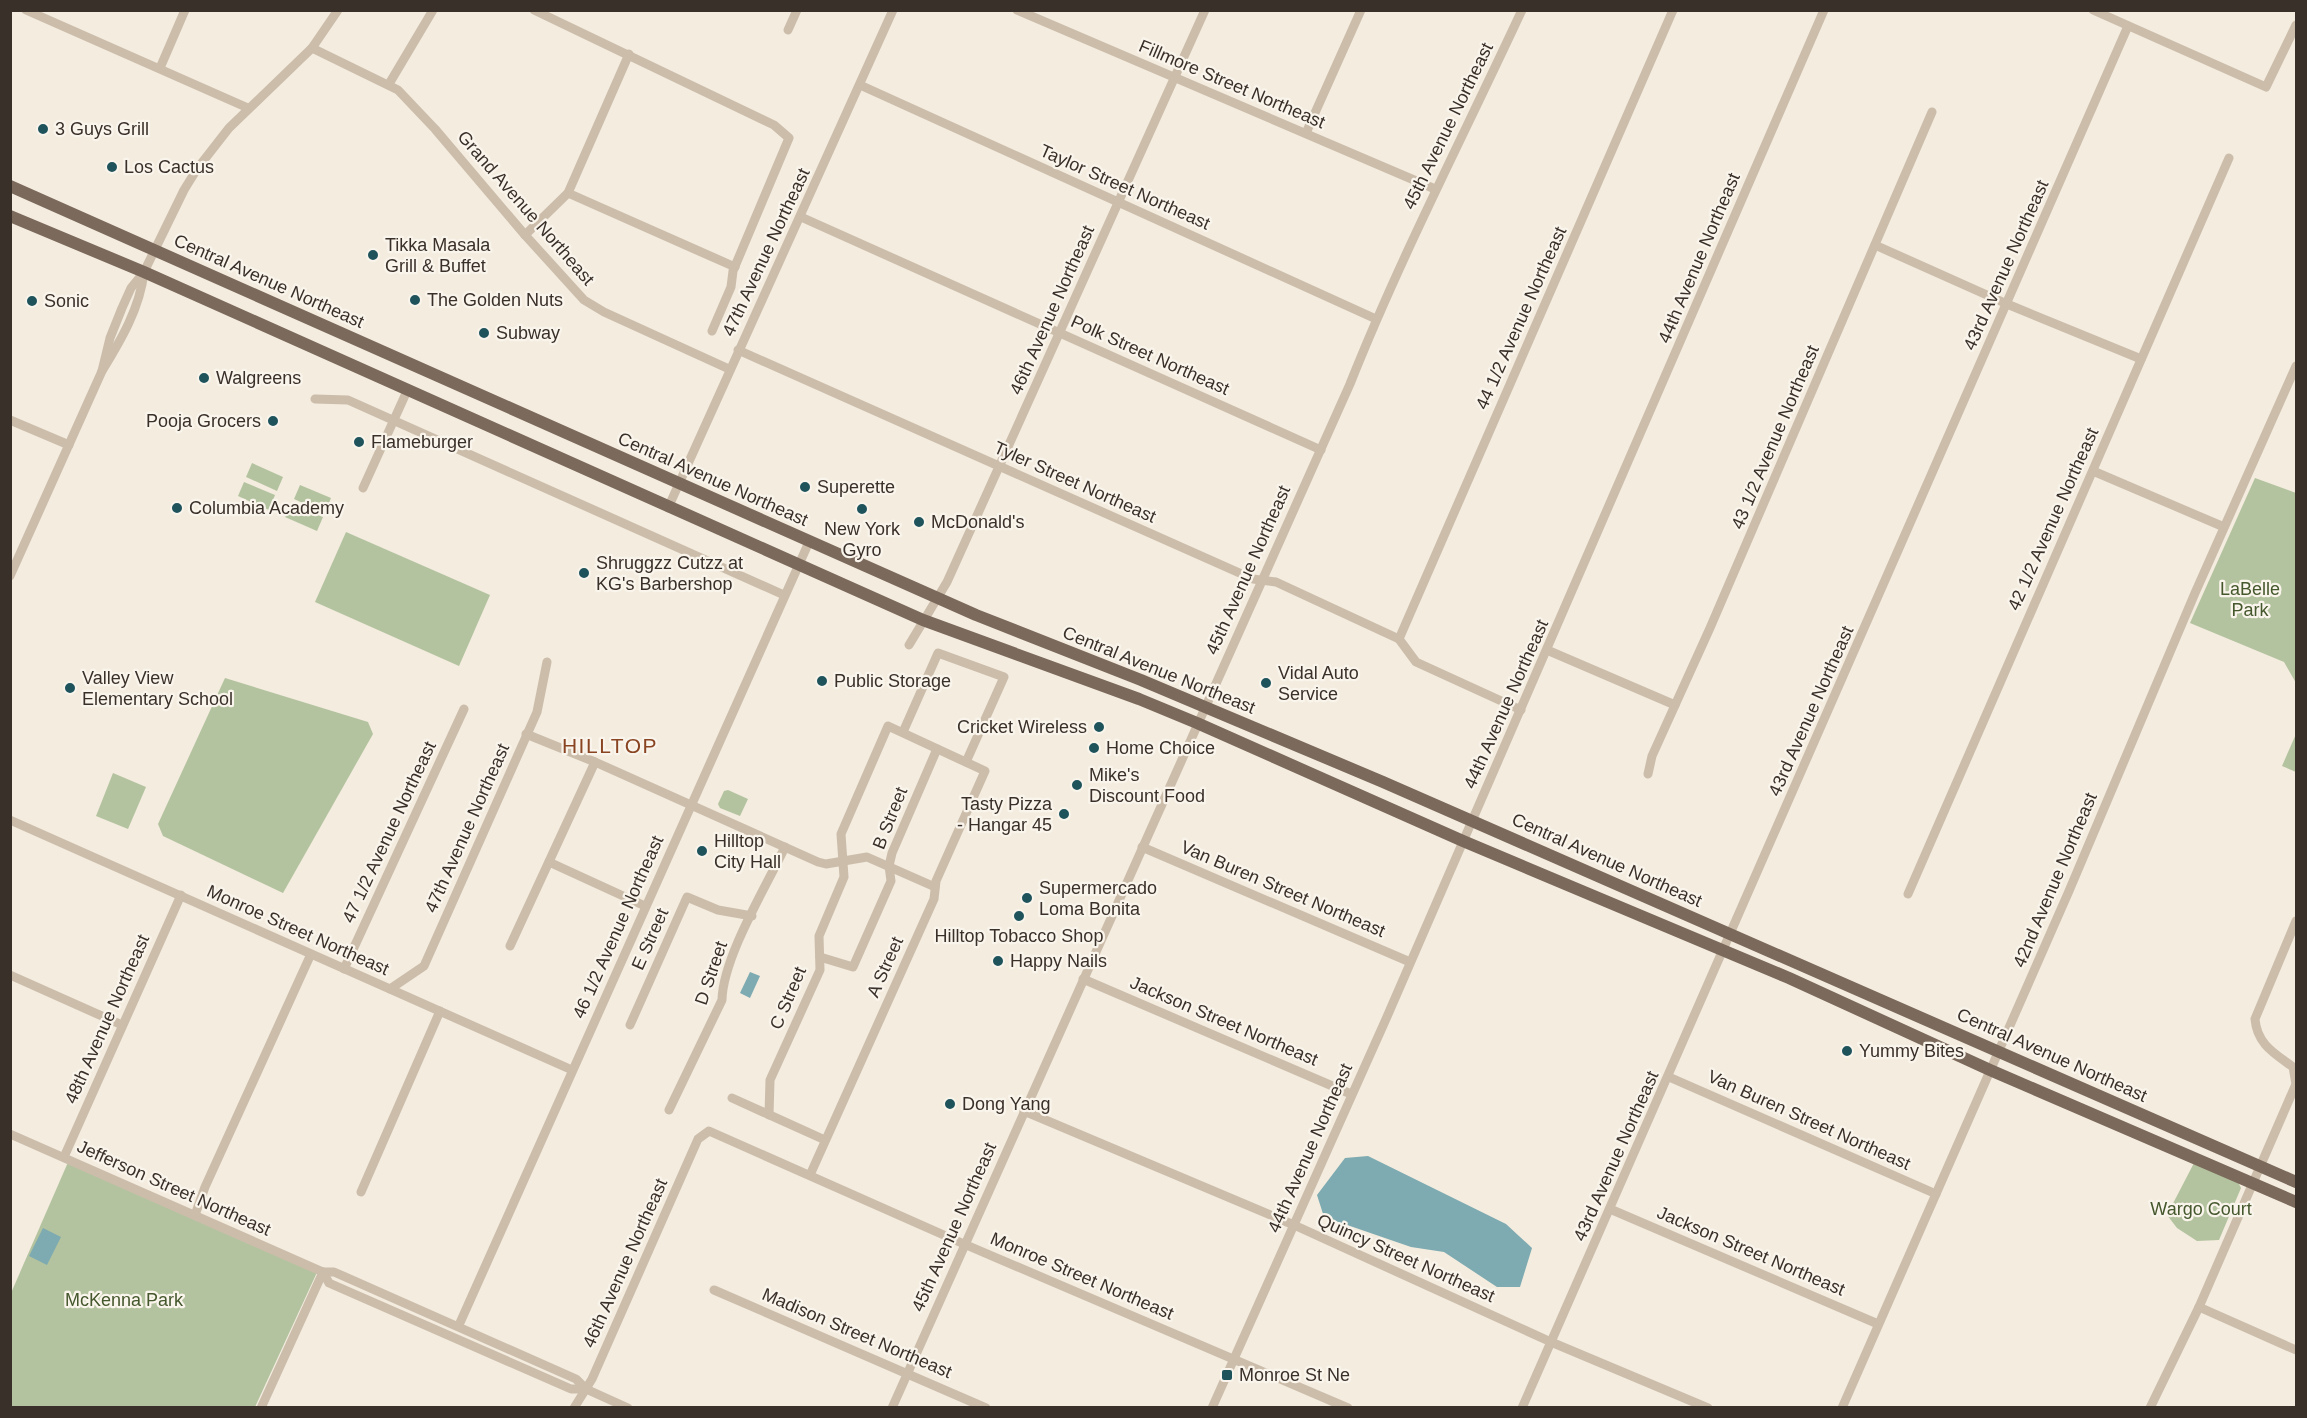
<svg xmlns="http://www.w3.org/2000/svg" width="2307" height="1418" font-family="Arial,sans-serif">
<rect width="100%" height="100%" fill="#f3ecdf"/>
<g fill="#b4c39f">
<path d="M 252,463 L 283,477 L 277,491 L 246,477 Z"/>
<path d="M 2255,478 L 2296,493 L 2296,683 L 2284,662 L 2190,623 Z"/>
<path d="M 244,482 L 275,495 L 269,510 L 238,496 Z"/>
<path d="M 300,485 L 331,498 L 325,513 L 294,499 Z"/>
<path d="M 292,503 L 323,517 L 317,531 L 285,517 Z"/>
<path d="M 346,532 L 490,595 L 459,666 L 315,602 Z"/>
<path d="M 225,678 L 368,722 L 373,734 L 283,893 L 163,836 L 158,824 Z"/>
<path d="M 2296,734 L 2296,772 L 2282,766 Z"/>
<path d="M 113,773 L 146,787 L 128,829 L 96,816 Z"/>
<path d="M 728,790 L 748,799 L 740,816 L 720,808 L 718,804 L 724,791 Z"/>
<path d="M 69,1160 L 319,1268 L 255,1407 L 11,1408 L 11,1293 Z"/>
<path d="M 2194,1163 L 2237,1180 L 2241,1188 L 2219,1240 L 2197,1241 L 2177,1228 L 2167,1215 Z"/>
</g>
<g fill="#7eaab1">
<path d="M 750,972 L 760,976 L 750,998 L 740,993 Z"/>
<path d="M 1368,1156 L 1506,1224 L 1532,1248 L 1520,1287 L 1497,1287 L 1444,1252 L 1411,1247 L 1324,1217 L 1317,1195 L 1345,1158 Z"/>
<path d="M 43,1228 L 61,1237 L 47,1265 L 29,1256 Z"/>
</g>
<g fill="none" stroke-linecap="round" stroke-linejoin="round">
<g stroke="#ccbdab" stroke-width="9">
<path d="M 26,10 L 248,108"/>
<path d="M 534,10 L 774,125 L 789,138 L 733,271 L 731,287 L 712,331"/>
<path d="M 1017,10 L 1435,189"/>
<path d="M 2093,10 L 2266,87 L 2296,25"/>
<path d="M 788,30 L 797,10"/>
<path d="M 312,48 L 398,90 L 435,129 L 525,235 L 584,300 L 604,312 L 729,369"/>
<path d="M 160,68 L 185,10"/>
<path d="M 389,84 L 433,10"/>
<path d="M 860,85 L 1376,319"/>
<path d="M 1306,133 L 1361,10"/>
<path d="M 568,193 L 735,267"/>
<path d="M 801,217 L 1321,450"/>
<path d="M 525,235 L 568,193 L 629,54"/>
<path d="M 1875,245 L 2007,304 L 2141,359"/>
<path d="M 738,350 L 1253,579 L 1276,582 L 1399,639 L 1416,662 L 1521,710"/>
<path d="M 102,371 L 110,338 L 122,308 L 131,288 L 144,272 L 184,190 L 197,169 L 229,128 L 312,48 L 338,10"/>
<path d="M 315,399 L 348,400 L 784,595"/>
<path d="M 10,420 L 69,445"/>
<path d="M 2093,471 L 2224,527"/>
<path d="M 363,488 L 407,391"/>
<path d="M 668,508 L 893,10"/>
<path d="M 10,576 L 102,371 C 121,340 140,308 144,272"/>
<path d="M 1399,639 L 1673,10"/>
<path d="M 909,645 L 947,582 L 1205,10"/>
<path d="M 1547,650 L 1675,705"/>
<path d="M 903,732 L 938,653 L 1004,677 L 966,762"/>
<path d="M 526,734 L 595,762 L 818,862 L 826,864 L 867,857 L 935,887"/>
<path d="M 1648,774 L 1652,756 L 1710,628 L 1932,112"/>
<path d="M 10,820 L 572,1070"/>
<path d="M 1142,847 L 1410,962"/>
<path d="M 549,862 L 645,906"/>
<path d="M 1908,894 L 2229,158"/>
<path d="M 2296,921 L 2255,1019 C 2257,1044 2274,1053 2293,1067 L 2296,1084"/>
<path d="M 510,946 L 595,762"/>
<path d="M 820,957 L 853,967 L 891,881 L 889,866 L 892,853 L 937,749"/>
<path d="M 344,969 L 464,709"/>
<path d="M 10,975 L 122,1025"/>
<path d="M 1083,979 L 1351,1094"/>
<path d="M 390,989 L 424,966 L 537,712 L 547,662"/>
<path d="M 630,1025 L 687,897 L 718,910 L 752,916"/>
<path d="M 1669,1077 L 1936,1194"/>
<path d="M 732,1098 L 825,1140"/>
<path d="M 669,1110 L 722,1000 C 723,957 766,887 785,847"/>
<path d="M 1024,1111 L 1294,1225 L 1551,1342 L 1708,1408"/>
<path d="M 769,1115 L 770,1080 L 820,970 L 819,936 L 844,877 L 841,834 L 888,726 L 985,771 L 936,881 L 934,899 L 810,1175"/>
<path d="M 10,1134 L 323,1272 L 334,1272 L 576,1379 L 586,1389 L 628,1408"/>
<path d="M 64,1157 L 181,895"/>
<path d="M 361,1192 L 440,1011"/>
<path d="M 1610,1209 L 1878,1324"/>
<path d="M 195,1215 L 205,1187 L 311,954"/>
<path d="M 323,1272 L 329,1283 L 571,1389 L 586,1389"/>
<path d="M 714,1290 L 986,1408"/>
<path d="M 2199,1307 L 2296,1350"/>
<path d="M 459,1325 L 809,542"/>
<path d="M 261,1408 L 323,1272"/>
<path d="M 574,1408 L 592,1379 L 698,1139 L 709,1131 L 964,1244 L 1348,1408"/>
<path d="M 892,1408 L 1350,384 C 1401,256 1464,135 1522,10"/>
<path d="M 1212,1408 L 1386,1019 L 1824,10"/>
<path d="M 1522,1408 L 2128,26"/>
<path d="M 1842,1408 L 2069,891 L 2195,593 L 2296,366"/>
<path d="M 2150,1408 L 2199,1307 L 2296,1084"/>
</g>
<g stroke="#7b695b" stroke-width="12">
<path d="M 10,186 L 976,615 L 1141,680 L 1383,782 L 2296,1182"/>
<path d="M 10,216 L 144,272 L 923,620 L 1139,699 L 1197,723 L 1463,841 L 1789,978 L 1990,1070 L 2296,1202"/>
</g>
</g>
<g fill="#1f535c" stroke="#faf5ec" stroke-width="2">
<circle cx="43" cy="129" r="6"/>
<circle cx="112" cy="167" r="6"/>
<circle cx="373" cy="255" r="6"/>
<circle cx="415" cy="300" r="6"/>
<circle cx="32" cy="301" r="6"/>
<circle cx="484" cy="333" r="6"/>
<circle cx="204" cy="378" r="6"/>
<circle cx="273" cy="421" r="6"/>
<circle cx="359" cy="442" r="6"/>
<circle cx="805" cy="487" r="6"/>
<circle cx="177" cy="508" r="6"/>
<circle cx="862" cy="509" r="6"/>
<circle cx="919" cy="522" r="6"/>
<circle cx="584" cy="573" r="6"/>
<circle cx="822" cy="681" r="6"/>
<circle cx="1266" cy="683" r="6"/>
<circle cx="70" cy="688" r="6"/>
<circle cx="1099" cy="727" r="6"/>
<circle cx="1094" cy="748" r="6"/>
<circle cx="1077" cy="785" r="6"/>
<circle cx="1064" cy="814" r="6"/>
<circle cx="702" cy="851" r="6"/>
<circle cx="1027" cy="898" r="6"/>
<circle cx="1019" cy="916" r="6"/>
<circle cx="998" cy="961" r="6"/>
<circle cx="1847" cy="1051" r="6"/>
<circle cx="950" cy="1104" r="6"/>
<rect x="1221" y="1369" width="12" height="12" rx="3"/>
</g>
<g text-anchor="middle" stroke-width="4.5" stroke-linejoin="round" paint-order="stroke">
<g font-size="18" fill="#3a302a" stroke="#faf5ec">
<text transform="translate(1232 84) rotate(23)" y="6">Fillmore Street Northeast</text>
<text transform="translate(1448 126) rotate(-64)" y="6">45th Avenue Northeast</text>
<text transform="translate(1125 187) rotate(24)" y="6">Taylor Street Northeast</text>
<text transform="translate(526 208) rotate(49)" y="6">Grand Avenue Northeast</text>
<text transform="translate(766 252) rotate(-65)" y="6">47th Avenue Northeast</text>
<text transform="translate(1699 258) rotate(-67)" y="6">44th Avenue Northeast</text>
<text transform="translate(2006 265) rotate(-66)" y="6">43rd Avenue Northeast</text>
<text transform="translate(269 281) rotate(24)" y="6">Central Avenue Northeast</text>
<text transform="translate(1052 310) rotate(-66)" y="6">46th Avenue Northeast</text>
<text transform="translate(1521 318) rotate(-66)" y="6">44 1/2 Avenue Northeast</text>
<text transform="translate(1150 355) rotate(24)" y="6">Polk Street Northeast</text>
<text transform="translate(1775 437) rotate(-67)" y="6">43 1/2 Avenue Northeast</text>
<text transform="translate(713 479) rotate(24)" y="6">Central Avenue Northeast</text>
<text transform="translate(1075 482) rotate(24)" y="6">Tyler Street Northeast</text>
<text transform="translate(2053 519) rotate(-66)" y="6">42 1/2 Avenue Northeast</text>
<text transform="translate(1248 570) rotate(-66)" y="6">45th Avenue Northeast</text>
<text transform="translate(1159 670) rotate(22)" y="6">Central Avenue Northeast</text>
<text transform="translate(1506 704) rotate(-66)" y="6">44th Avenue Northeast</text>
<text transform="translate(1811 711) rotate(-66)" y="6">43rd Avenue Northeast</text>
<text transform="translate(890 818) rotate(-68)" y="6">B Street</text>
<text transform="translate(467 828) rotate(-66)" y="6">47th Avenue Northeast</text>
<text transform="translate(389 832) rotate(-65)" y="6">47 1/2 Avenue Northeast</text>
<text transform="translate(1607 860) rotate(24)" y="6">Central Avenue Northeast</text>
<text transform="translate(2055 880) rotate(-67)" y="6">42nd Avenue Northeast</text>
<text transform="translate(1283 889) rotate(23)" y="6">Van Buren Street Northeast</text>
<text transform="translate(618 927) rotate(-66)" y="6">46 1/2 Avenue Northeast</text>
<text transform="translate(298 930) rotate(24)" y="6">Monroe Street Northeast</text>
<text transform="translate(650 939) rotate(-66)" y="6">E Street</text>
<text transform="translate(885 967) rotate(-66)" y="6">A Street</text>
<text transform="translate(711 973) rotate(-71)" y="6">D Street</text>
<text transform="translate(788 998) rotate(-67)" y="6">C Street</text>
<text transform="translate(107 1019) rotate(-66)" y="6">48th Avenue Northeast</text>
<text transform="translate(1224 1021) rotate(23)" y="6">Jackson Street Northeast</text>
<text transform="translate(2052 1055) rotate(24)" y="6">Central Avenue Northeast</text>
<text transform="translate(1809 1120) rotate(24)" y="6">Van Buren Street Northeast</text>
<text transform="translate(1310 1148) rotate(-66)" y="6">44th Avenue Northeast</text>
<text transform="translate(1616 1156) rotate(-66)" y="6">43rd Avenue Northeast</text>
<text transform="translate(174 1188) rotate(24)" y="6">Jefferson Street Northeast</text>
<text transform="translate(954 1227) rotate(-66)" y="6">45th Avenue Northeast</text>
<text transform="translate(1751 1251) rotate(23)" y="6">Jackson Street Northeast</text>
<text transform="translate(1406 1258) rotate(24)" y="6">Quincy Street Northeast</text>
<text transform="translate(625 1263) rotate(-66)" y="6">46th Avenue Northeast</text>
<text transform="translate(1082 1276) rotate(23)" y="6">Monroe Street Northeast</text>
<text transform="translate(857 1333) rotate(23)" y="6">Madison Street Northeast</text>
</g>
<g font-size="18" fill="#3a302a" stroke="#faf5ec" text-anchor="start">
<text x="55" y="135">3 Guys Grill</text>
<text x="124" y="173">Los Cactus</text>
<text x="385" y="251">Tikka Masala<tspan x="385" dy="21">Grill &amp; Buffet</tspan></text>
<text x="427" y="306">The Golden Nuts</text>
<text x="44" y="307">Sonic</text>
<text x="496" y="339">Subway</text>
<text x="216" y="384">Walgreens</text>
<text x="261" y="427" text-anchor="end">Pooja Grocers</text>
<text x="371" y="448">Flameburger</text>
<text x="817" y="493">Superette</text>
<text x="189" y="514">Columbia Academy</text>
<text x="931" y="528">McDonald's</text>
<text x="862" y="535" text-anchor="middle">New York<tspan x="862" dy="21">Gyro</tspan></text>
<text x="596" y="569">Shruggzz Cutzz at<tspan x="596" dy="21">KG's Barbershop</tspan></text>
<text x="1278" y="679">Vidal Auto<tspan x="1278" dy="21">Service</tspan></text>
<text x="82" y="684">Valley View<tspan x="82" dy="21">Elementary School</tspan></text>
<text x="834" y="687">Public Storage</text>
<text x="1087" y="733" text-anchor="end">Cricket Wireless</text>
<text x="1106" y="754">Home Choice</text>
<text x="1089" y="781">Mike's<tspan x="1089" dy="21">Discount Food</tspan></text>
<text x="1052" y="810" text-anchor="end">Tasty Pizza<tspan x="1052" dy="21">- Hangar 45</tspan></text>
<text x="714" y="847">Hilltop<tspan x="714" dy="21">City Hall</tspan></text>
<text x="1039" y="894">Supermercado<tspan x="1039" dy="21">Loma Bonita</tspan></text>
<text x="1019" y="942" text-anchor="middle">Hilltop Tobacco Shop</text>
<text x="1010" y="967">Happy Nails</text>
<text x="1859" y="1057">Yummy Bites</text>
<text x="962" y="1110">Dong Yang</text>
<text x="1239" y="1381">Monroe St Ne</text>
</g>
<g font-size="18" fill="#45582d" stroke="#faf5ec">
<text x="2250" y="595">LaBelle<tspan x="2250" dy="21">Park</tspan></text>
<text x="2201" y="1215">Wargo Court</text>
<text x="124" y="1306">McKenna Park</text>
</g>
<g font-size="21" letter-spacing="1.5" fill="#894422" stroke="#faf5ec">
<text x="610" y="753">HILLTOP</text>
</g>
</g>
<rect width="2307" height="1418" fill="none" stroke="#3a302a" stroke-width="24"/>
</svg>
